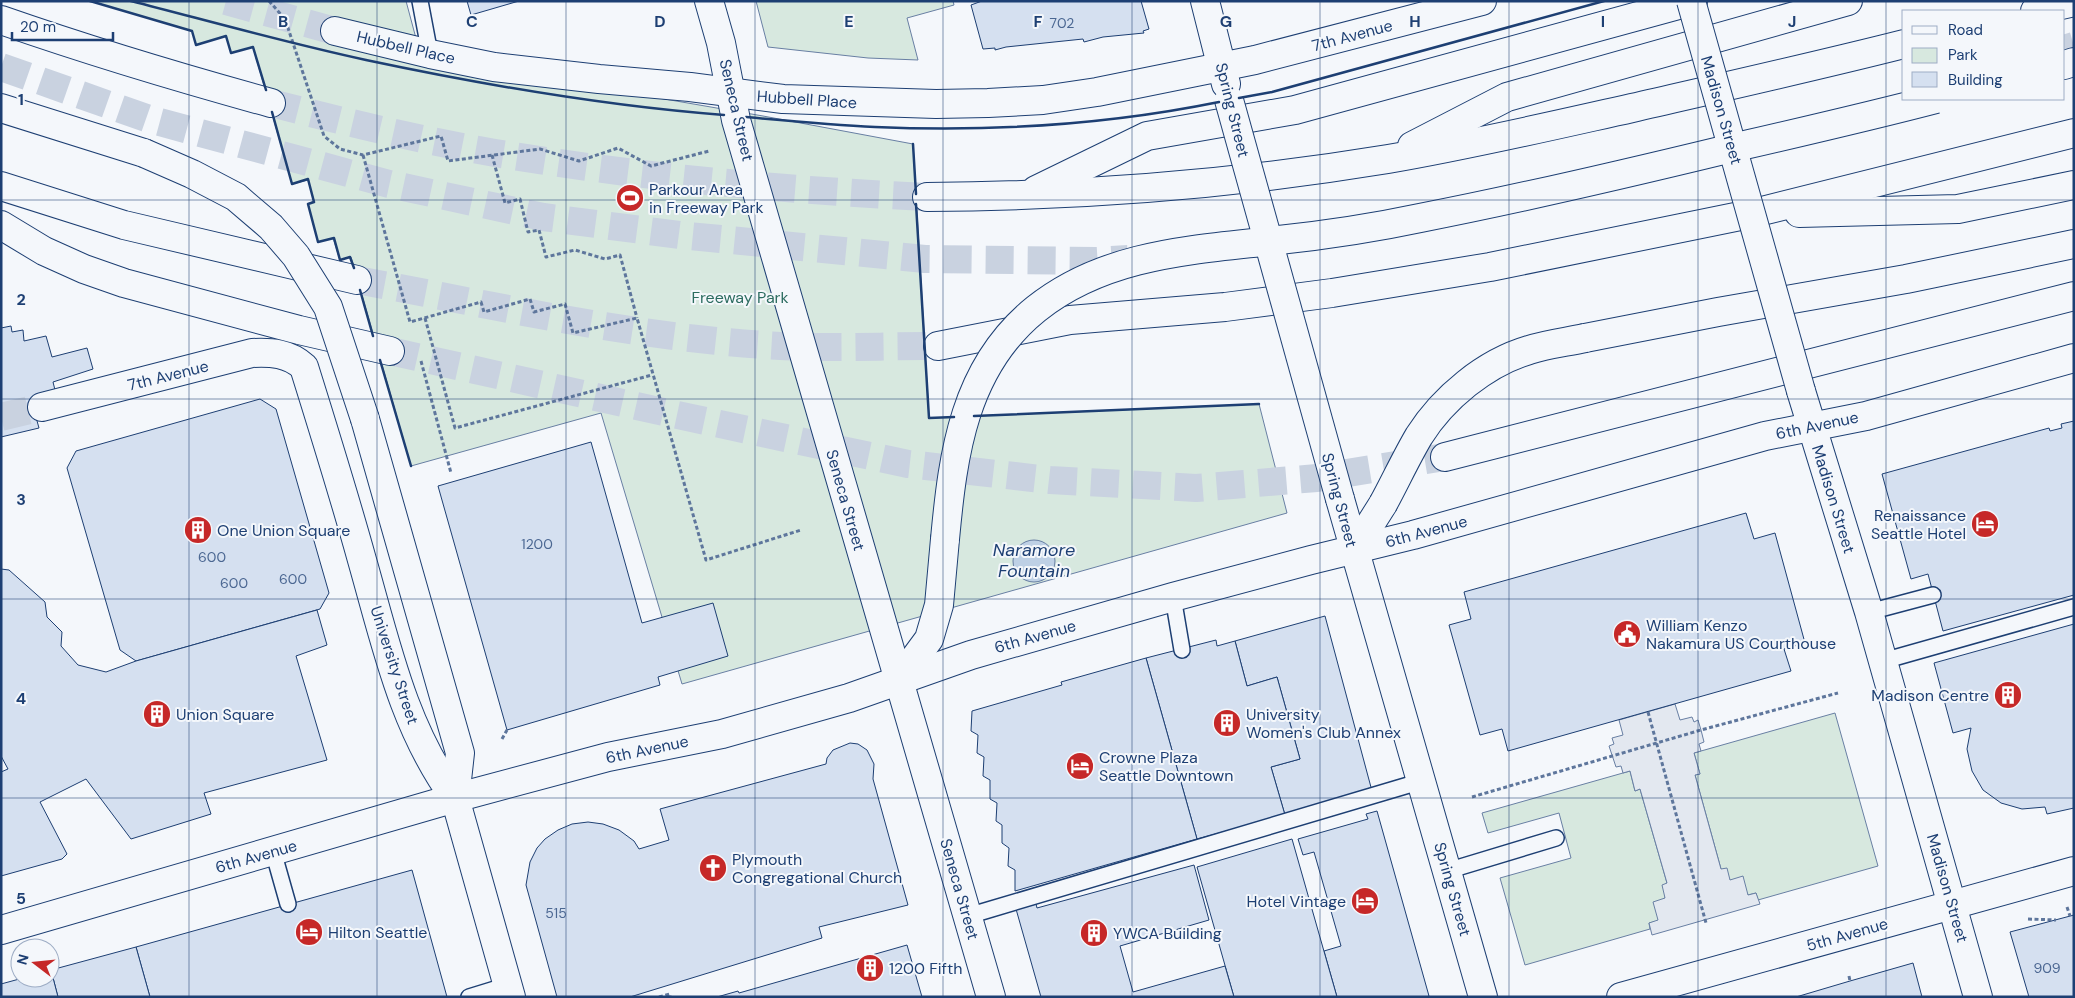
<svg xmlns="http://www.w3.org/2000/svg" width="2075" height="998" font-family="'DM Sans',sans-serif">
<rect width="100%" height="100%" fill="#f4f7fb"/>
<g fill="#d7e8df" stroke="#687fa3">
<path d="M 90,1 L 406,1 L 421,57 L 763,116 L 913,144 L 929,418 L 1259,404 L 1287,513 L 682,684 L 601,413 L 411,466 L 351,257 L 340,260 L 333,238 L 318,242 L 308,204 L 314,201 L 308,180 L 292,184 L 253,47 L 231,53 L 226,36 L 196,45 L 192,31 Z"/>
<path d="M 756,1 L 953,1 L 954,5 L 907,18 L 918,60 L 868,58 L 768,47 Z"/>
<path d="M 1835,713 L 1878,866 L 1758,900 L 1756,893 L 1748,895 L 1730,880 L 1721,869 L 1695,775 L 1700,774 L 1694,753 Z"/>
<path d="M 1630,771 L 1635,791 L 1640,789 L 1667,883 L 1665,898 L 1658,921 L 1649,923 L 1650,929 L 1525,965 L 1500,878 L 1571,858 L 1559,813 L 1488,833 L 1482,813 Z"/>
</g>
<path fill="#e3e8f0" stroke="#687fa3" d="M 1675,704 L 1680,720 L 1692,717 L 1694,722 L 1698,720 L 1701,730 L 1704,742 L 1699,744 L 1701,751 L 1694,753 L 1700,774 L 1695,775 L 1721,869 L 1727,868 L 1730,880 L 1743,876 L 1748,895 L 1756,893 L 1760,904 L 1652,935 L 1649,923 L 1658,920 L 1653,902 L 1665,898 L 1662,885 L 1667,883 L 1640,789 L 1635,791 L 1630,771 L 1623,773 L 1621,766 L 1616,767 L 1609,746 L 1614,744 L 1612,738 L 1623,735 L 1619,720 Z"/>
<circle fill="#bed0e5" stroke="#687fa3" cx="1034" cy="561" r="21"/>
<g fill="#d5e0f0" stroke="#1d3f73">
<path d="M 467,1 L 519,1 L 471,15 Z"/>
<path d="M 1141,1 L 1149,29 L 1143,31 L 1144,33 L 1103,37 L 1084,42 L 1083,39 L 1006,47 L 995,50 L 995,48 L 983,49 L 971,5 L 982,1 Z"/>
<path d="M 11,326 L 12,332 L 23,330 L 24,341 L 46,336 L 52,357 L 87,348 L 93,369 L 53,382 L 55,390 L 40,393 L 41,399 L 32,403 L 39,428 L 1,437 L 1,328 Z"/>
<path d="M 260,399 L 276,409 L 329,593 L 320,609 L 136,661 L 120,650 L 67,468 L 76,451 Z"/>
<path d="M 2074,421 L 2074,595 L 1943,631 L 1928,574 L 1911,579 L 1882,474 L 2049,428 L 2050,431 L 2062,428 L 2061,424 Z"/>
<path d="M 591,442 L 642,623 L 713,603 L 728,656 L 658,677 L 660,685 L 507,730 L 438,486 Z"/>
<path d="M 1746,513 L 1754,539 L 1775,533 L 1805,643 L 1784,649 L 1791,671 L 1508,751 L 1502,729 L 1480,735 L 1449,625 L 1471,619 L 1464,592 Z"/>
<path d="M 1,569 L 9,570 L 45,602 L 47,617 L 62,632 L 61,646 L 78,665 L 106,672 L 136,661 L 317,610 L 327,645 L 296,656 L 327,760 L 204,793 L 211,814 L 131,839 L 86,779 L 40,802 L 67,854 L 62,859 L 1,876 L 1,772 L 8,769 L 1,756 Z"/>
<path d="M 1325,616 L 1372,791 L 1285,815 L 1271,767 L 1300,759 L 1277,677 L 1247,686 L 1235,641 Z"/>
<path d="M 2074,624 L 2074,808 L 2047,814 L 2045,807 L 2022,809 L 2001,803 L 1983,790 L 1972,771 L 1967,749 L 1971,728 L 1953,733 L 1934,663 Z"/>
<path d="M 1216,640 L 1217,646 L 1235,641 L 1247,686 L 1277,677 L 1300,759 L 1271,767 L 1285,815 L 1197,839 L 1146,658 Z"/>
<path d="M 1146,658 L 1197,839 L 1015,891 L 1015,870 L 1008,866 L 1009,848 L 1002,843 L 1002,825 L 996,821 L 997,803 L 990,799 L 990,780 L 983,776 L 984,757 L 977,753 L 978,735 L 971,731 L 972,711 L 1062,685 L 1061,682 Z"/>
<path d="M 850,743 L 858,744 L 867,750 L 874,764 L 873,779 L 908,905 L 819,927 L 822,938 L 630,997 L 557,997 L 526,885 L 530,862 L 537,848 L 545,839 L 558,830 L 572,824 L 588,822 L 603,824 L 619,830 L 634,841 L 639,849 L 669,840 L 660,809 L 826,764 L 827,758 L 833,750 Z"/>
<path d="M 1377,811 L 1429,996 L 1426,997 L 1337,997 L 1324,951 L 1341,946 L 1314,852 L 1303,855 L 1298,839 L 1368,819 L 1366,814 Z"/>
<path d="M 1292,839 L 1337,997 L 1234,997 L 1197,867 Z"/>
<path d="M 1194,865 L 1209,920 L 1120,946 L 1133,992 L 1225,966 L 1234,997 L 1041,997 L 1016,909 L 1036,904 L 1037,908 Z"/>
<path d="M 412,870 L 447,997 L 150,997 L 136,947 Z"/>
<path d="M 2074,915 L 2074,997 L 2029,997 L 2010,932 Z"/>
<path d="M 907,945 L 922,997 L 717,997 L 738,991 L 739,993 Z"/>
<path d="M 136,947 L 150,997 L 58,997 L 51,970 Z"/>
<path d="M 1913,963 L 1922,997 L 1796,997 L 1850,981 Z"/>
<path d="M 51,970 L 58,997 L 1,997 L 1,984 L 23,978 L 50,978 Z"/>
</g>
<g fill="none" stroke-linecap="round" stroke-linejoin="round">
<path stroke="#c9d2e0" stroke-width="28" stroke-dasharray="28 14" stroke-linecap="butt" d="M 226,1 L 335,31"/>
<path stroke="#c9d2e0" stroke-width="28" stroke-dasharray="28 14" stroke-linecap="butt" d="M 1,417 L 42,407"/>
<g stroke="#c9d2e0" stroke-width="28" stroke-dasharray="28 14" stroke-linecap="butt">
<path d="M 2064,49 L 2074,46"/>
<path d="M 1,67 L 152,120 L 389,184 L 543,217 L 679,235 L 925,259 L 1096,261 L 1128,259"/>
<path d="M 271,103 C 345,122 420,140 495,153 C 638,177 783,190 927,197"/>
<path d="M 357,280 C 492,305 627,336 764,345 C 821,349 880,346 938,346"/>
<path d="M 390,351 L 668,413 L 908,464 L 1050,480 L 1196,488 L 1317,478 L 1445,457"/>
</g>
<defs>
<g id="service">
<path d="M 420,1 L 430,54"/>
<path d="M 1173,597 L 1182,650"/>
<path d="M 1869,612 L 1933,595"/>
<path d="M 1883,661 L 2074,607"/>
<path d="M 273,851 L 288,904"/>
<path d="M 1447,871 L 1556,838"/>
<path d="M 968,916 L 1422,781"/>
<path d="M 469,997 L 508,985"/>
</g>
<g id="tertiary">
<path d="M 709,1 L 721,43 L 736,120 L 991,997"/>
<path d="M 1205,1 L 1226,84"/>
<path d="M 335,31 L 430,54 L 494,67 L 599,79 L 690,87 L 783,99 L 936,104 L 988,103 L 1043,100 L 1097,92 L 1255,60 L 1482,1"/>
<path d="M 1340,499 L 1483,997"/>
<path d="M 455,798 L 511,997"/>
</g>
<g id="secondary">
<path d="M 42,407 L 252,353 C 271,352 289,353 304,367 C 324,431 344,495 362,560 C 386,644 403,727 455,798"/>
<path d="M 1,930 L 455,798 L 608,757 L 722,734 L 849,698 L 971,655 L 1173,597 L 1311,560 L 1413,535 L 1765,436 L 1866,416 L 2074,358"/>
<path d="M 1621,997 L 2074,871"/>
</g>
<path id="primary" d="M 1801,391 L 1869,612 L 1978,997"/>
<g id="motorway">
<path d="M 2035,11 L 2074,2"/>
<path d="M 1,20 C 90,51 180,78 271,103"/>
<path d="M 2064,65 L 2074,62"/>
<path d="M 1,108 L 144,153"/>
<path d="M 1412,146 L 1507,97 L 1848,1"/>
<path d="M 1,186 L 124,225 L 357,280"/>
<path d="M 1036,190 L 1147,136 L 1295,110 L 1693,1"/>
<path d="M 927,197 C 1081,196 1236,184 1388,159 C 1470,145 1551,126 1632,108 C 1723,87 1813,67 1904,44"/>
<path d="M 1799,213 L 1958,209 L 2074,185"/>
<path d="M 1,225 L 44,251 L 84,269 L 124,283 L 299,330 L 390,351"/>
<path d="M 1585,338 L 1718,312 L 1906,279 L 2074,244"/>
<path d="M 938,346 L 1070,320 L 1225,307 L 1332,293 L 1490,267 L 1750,214 L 2074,133"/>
<path d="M 365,419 L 460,753 L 455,798"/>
<path d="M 1445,457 L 2074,296"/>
<path d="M 1354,550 L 1383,504"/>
<path d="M 898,681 L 929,639 L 939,605 L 945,539"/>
</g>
</defs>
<use href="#service" stroke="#1d3f73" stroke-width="18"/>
<use href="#tertiary" stroke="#1d3f73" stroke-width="30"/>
<use href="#secondary" stroke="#1d3f73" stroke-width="30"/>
<use href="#primary" stroke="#1d3f73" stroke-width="30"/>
<use href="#motorway" stroke="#1d3f73" stroke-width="30"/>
<g stroke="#5e769c" stroke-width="3" stroke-dasharray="4 2.5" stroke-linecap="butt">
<path d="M 269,1 L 285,19 L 324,136 L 340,149 L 363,155 L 441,136 L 448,161 L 540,149 L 579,161 L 618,148 L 651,166 L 709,151"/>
<path d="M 363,155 L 410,322 L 481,302 L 484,312 L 530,299 L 534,312 L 565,304 L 573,333 L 637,318 L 706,560 L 801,530"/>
<path d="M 492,155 L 505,203 L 520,199 L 528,232 L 539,230 L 546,257 L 575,250 L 605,259 L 620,255 L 637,318"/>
<path d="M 425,318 L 455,428 L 652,375"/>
<path d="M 421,361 L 451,473"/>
<path d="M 1648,712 L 1706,923"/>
<path d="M 502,739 L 507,730"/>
<path d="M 1472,797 L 1701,730 L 1838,693"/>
<path d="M 2067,907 L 2070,916"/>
<path d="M 2028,919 L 2056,920"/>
<path d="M 1849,976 L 1850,981"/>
<path d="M 659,997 L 670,994 L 670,997"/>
</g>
<use href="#service" stroke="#f4f7fb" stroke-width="15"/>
<use href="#tertiary" stroke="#f4f7fb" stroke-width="28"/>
<use href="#secondary" stroke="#f4f7fb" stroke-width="28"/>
<use href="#primary" stroke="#f4f7fb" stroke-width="28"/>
<use href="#motorway" stroke="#f4f7fb" stroke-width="28"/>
<defs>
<path id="tertiary-bridge" d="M 1229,100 L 1340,499"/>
<path id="primary-bridge" d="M 1691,1 L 1801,391"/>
<g id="motorway-bridge">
<path d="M 144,153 L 192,174 L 236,197 L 271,227 L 296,256 L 328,307 L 365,419"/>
<path d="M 1383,504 C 1395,482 1406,458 1419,436 C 1443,398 1485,363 1529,350 C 1547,344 1567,342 1585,338"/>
<path d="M 945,539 C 953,453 964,367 1036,309 C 1106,253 1194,250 1279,240 C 1326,235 1373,228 1420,218 C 1523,198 1625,174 1728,149 C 1797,133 1867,117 1936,99"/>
</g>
</defs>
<use href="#tertiary-bridge" stroke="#1d3f73" stroke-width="30" stroke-linecap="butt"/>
<use href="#primary-bridge" stroke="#1d3f73" stroke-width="30" stroke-linecap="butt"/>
<use href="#motorway-bridge" stroke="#1d3f73" stroke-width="30" stroke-linecap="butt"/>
<use href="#tertiary-bridge" stroke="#f4f7fb" stroke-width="28"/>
<use href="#primary-bridge" stroke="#f4f7fb" stroke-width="28"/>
<use href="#motorway-bridge" stroke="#f4f7fb" stroke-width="28"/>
<g stroke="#1d3f73" stroke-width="2.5">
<path d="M 90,1 L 192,31 L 196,45 L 226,36 L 231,53 L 253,47 L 266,90"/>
<path d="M 131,1 C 209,21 287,43 366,60 C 484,85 604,106 724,115"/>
<path d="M 1239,98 L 1272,92 L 1604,1"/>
<path d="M 272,112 L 292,184 L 308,179 L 314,202 L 308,204 L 318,242 L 334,238 L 340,260 L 350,257 L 354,268"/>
<path d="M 746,117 C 789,121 832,125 875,127 C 991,132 1106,125 1219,102"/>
<path d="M 913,144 L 916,194"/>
<path d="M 916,204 L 929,418 L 954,417"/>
<path d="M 360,290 L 373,336"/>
<path d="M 380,360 L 411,466"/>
<path d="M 974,416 L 1259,404"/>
</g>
</g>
<path fill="none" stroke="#1d3f73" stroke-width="1" stroke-opacity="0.55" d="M 189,1 L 189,997M 377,1 L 377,997M 566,1 L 566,997M 755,1 L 755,997M 943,1 L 943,997M 1132,1 L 1132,997M 1320,1 L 1320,997M 1509,1 L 1509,997M 1698,1 L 1698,997M 1886,1 L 1886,997M 1,200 L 2074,200M 1,399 L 2074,399M 1,599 L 2074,599M 1,798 L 2074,798"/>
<defs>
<symbol id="stadium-disc" viewBox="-11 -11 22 22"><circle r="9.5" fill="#c62828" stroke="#f4f7fb"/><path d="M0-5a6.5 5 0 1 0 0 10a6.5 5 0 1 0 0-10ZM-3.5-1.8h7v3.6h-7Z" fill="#fff"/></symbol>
<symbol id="hotel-disc" viewBox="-11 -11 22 22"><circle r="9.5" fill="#c62828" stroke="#f4f7fb"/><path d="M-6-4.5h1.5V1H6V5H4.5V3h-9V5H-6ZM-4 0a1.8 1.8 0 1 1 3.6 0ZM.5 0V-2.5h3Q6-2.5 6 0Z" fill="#fff"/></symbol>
<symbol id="building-disc" viewBox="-11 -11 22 22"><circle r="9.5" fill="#c62828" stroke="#f4f7fb"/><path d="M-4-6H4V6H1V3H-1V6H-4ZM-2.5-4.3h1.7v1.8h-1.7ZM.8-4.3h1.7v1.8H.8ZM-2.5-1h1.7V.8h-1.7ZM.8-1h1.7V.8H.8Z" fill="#fff"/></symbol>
<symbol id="civic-disc" viewBox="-11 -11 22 22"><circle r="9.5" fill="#c62828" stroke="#f4f7fb"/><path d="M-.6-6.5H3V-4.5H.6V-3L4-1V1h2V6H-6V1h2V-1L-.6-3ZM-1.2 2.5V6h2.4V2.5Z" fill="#fff"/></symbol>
<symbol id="church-disc" viewBox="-11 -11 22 22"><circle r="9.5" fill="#c62828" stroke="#f4f7fb"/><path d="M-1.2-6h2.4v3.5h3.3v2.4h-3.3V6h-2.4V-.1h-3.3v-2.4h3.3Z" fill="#fff"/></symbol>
</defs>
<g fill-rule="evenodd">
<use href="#stadium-disc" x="614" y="182" width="32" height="32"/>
<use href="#hotel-disc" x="1969" y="508" width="32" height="32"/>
<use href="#building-disc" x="182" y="514" width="32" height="32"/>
<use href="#civic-disc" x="1611" y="618" width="32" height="32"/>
<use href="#building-disc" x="1992" y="679" width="32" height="32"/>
<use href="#building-disc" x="141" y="698" width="32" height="32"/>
<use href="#building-disc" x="1211" y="707" width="32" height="32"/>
<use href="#hotel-disc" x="1064" y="750" width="32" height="32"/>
<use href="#church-disc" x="697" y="852" width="32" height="32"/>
<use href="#hotel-disc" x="1349" y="885" width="32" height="32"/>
<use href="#hotel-disc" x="293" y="916" width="32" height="32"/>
<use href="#building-disc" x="1078" y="917" width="32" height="32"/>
<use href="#building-disc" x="854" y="952" width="32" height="32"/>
</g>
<g text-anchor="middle" stroke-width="4" stroke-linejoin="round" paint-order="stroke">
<g font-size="14" fill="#4b6792">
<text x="1062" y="28">702</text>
<text x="537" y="549">1200</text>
<text x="212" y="562">600</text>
<text x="293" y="584">600</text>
<text x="234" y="588">600</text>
<text x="556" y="918">515</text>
<text x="2047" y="973">909</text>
</g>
<g font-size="16" fill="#1d3f73" stroke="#f4f7fb">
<text transform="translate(1352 35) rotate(-15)" y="6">7th Avenue</text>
<text transform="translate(406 47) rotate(13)" y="6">Hubbell Place</text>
<text transform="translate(807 99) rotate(4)" y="6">Hubbell Place</text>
<text transform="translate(737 110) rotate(77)" y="6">Seneca Street</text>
<text transform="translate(1233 110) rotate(76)" y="6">Spring Street</text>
<text transform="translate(1722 110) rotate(74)" y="6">Madison Street</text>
<text transform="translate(168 375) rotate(-14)" y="6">7th Avenue</text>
<text transform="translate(1817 425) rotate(-12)" y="6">6th Avenue</text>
<text transform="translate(1834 499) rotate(73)" y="6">Madison Street</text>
<text transform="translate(846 500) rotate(74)" y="6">Seneca Street</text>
<text transform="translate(1340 500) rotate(75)" y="6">Spring Street</text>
<text transform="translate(1426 531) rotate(-15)" y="6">6th Avenue</text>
<text transform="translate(1035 636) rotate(-16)" y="6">6th Avenue</text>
<text transform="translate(395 665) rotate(72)" y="6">University Street</text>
<text transform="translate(647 749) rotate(-12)" y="6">6th Avenue</text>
<text transform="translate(256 856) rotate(-16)" y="6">6th Avenue</text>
<text transform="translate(1948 888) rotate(74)" y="6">Madison Street</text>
<text transform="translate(960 889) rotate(74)" y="6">Seneca Street</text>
<text transform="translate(1453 889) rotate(74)" y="6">Spring Street</text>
<text transform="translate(1847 934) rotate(-16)" y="6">5th Avenue</text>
</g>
<g font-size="16" fill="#1d3f73" stroke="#f4f7fb" text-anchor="start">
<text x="649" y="195">Parkour Area<tspan x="649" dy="18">in Freeway Park</tspan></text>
<text x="1966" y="521" text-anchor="end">Renaissance<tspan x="1966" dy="18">Seattle Hotel</tspan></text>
<text x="217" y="536">One Union Square</text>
<text x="1646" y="631">William Kenzo<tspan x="1646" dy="18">Nakamura US Courthouse</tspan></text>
<text x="1989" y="701" text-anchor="end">Madison Centre</text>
<text x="176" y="720">Union Square</text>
<text x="1246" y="720">University<tspan x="1246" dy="18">Women's Club Annex</tspan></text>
<text x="1099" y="763">Crowne Plaza<tspan x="1099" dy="18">Seattle Downtown</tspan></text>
<text x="732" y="865">Plymouth<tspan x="732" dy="18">Congregational Church</tspan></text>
<text x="1346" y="907" text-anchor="end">Hotel Vintage</text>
<text x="328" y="938">Hilton Seattle</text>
<text x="1113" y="939">YWCA Building</text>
<text x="889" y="974">1200 Fifth</text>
</g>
<g font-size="16" fill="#2c6c60" stroke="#f4f7fb">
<text x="740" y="303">Freeway Park</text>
</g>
<g font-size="18" font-style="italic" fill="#1d3f73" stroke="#f4f7fb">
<text x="1034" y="556">Naramore<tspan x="1034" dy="21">Fountain</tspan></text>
</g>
</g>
<g font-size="16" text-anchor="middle" font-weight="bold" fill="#1d3f73" stroke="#f4f7fb" stroke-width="4" stroke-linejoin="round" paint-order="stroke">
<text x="283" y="27">B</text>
<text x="472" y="27">C</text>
<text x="660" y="27">D</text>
<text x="849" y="27">E</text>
<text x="1038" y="27">F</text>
<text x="1226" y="27">G</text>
<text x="1415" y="27">H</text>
<text x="1603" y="27">I</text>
<text x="1792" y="27">J</text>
<text x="21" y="105">1</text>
<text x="21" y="305">2</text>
<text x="21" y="505">3</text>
<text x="21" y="704">4</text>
<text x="21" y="904">5</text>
</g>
<rect width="2075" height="998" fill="none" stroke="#1d3f73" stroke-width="5"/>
<rect x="1902" y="10" width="162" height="90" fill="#f4f7fb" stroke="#9eadc5"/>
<rect x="1912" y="26" width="25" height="8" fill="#f4f7fb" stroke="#9eadc5"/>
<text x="1948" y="35" font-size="15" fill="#1d3f73">Road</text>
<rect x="1912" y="48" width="25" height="15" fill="#d7e8df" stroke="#9eadc5"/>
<text x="1948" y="60" font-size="15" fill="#1d3f73">Park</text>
<rect x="1912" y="72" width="25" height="15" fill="#d5e0f0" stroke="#9eadc5"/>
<text x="1948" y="85" font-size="15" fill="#1d3f73">Building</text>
<g transform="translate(35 963) rotate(286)"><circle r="24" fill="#f4f7fb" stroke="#9eadc5"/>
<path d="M0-4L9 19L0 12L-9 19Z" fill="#c62828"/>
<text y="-8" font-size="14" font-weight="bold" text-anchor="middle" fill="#1d3f73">N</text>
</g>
<path d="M12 32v8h101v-8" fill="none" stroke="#1d3f73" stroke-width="2.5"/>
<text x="20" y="32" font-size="15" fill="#1d3f73" stroke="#f4f7fb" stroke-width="4" paint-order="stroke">20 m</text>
</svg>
